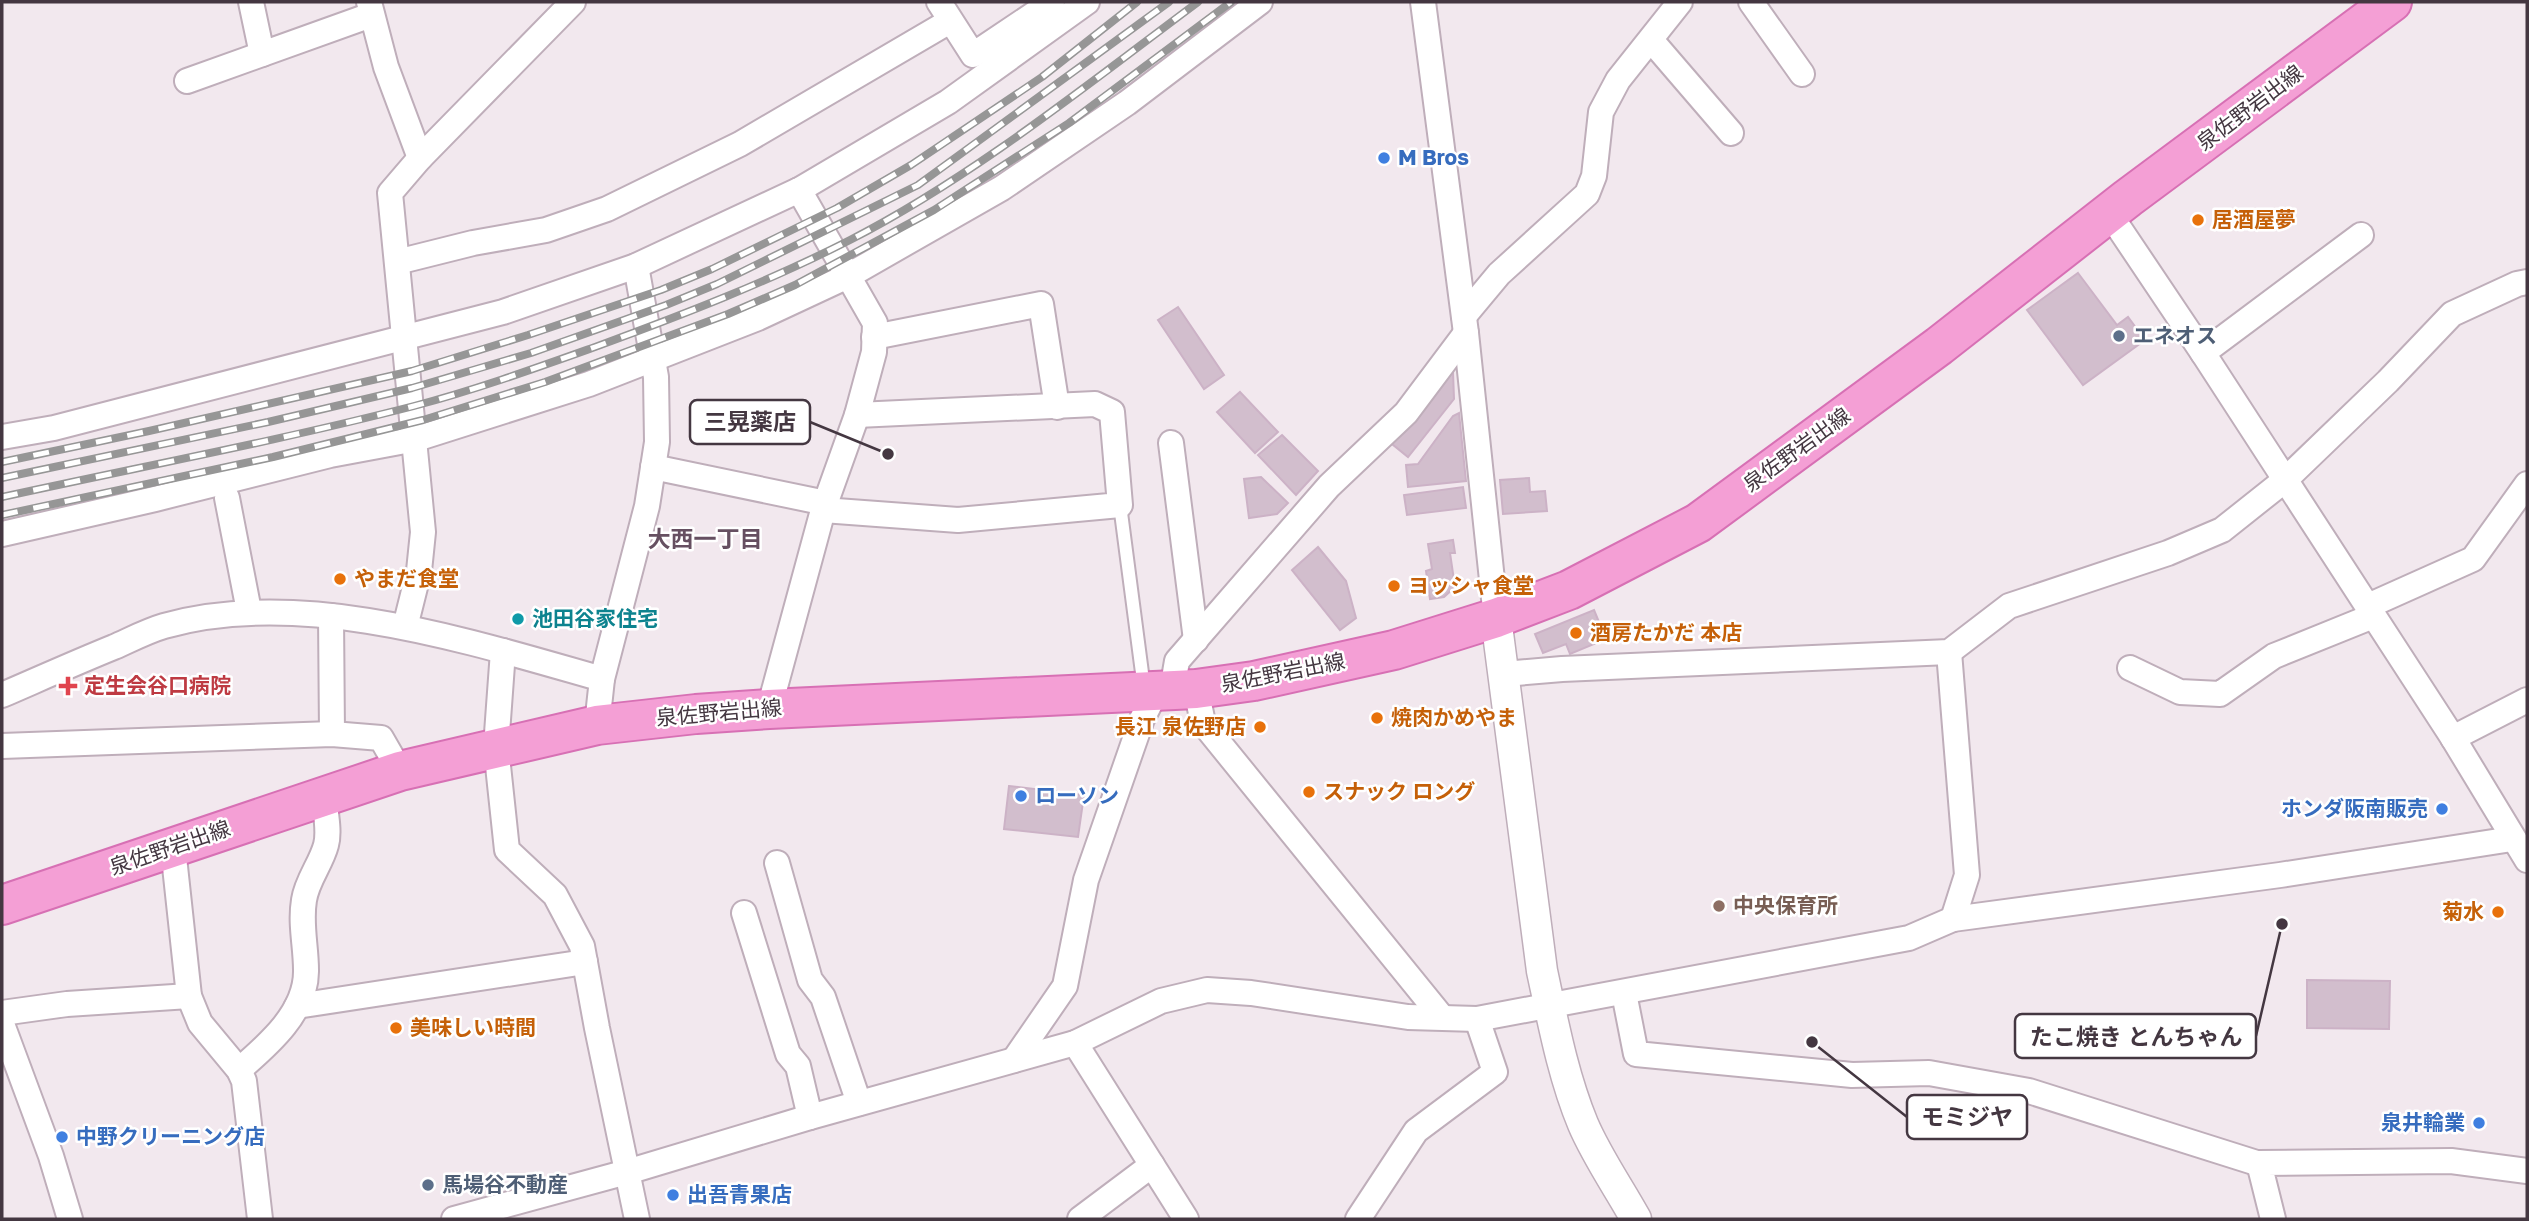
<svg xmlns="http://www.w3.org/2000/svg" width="2529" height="1221" font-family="'Golos Text','Noto Sans JP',sans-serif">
<rect width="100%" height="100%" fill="#f2e8ee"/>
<g fill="#d2becd" stroke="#ccb2c6" stroke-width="2">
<path d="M 2078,273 L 2117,325 L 2128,317 L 2145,340 L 2083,385 L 2027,310 Z"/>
<path d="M 1178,307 L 1224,375 L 1204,389 L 1158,320 Z"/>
<path d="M 1445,365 L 1453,372 L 1454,399 L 1408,457 L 1392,444 L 1412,419 Z"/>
<path d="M 1240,392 L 1278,432 L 1255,453 L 1217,412 Z"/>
<path d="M 1459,413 L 1466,481 L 1408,487 L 1406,465 L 1418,464 L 1453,416 Z"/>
<path d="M 1282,435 L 1318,471 L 1296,495 L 1258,455 Z"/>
<path d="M 1261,477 L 1288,503 L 1277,514 L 1249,518 L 1244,479 Z"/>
<path d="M 1529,478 L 1530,492 L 1545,491 L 1547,511 L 1503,514 L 1500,480 Z"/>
<path d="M 1463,487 L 1466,508 L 1407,515 L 1404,495 Z"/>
<path d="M 1453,540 L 1455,553 L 1450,553 L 1455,587 L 1444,597 L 1430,599 L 1426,571 L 1432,569 L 1428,544 Z"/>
<path d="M 1318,547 L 1346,581 L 1356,618 L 1340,630 L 1292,570 Z"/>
<path d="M 1594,610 L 1606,639 L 1570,654 L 1566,644 L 1543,653 L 1535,634 Z"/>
<path d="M 1009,786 L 1084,795 L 1078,837 L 1004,829 Z"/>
<path d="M 2307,980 L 2390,981 L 2389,1029 L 2307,1028 Z"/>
</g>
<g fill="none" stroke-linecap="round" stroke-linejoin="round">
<defs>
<path id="service" d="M 1120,505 L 1144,688"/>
<g id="minor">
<path d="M 251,2 L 262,54"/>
<path d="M 369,2 L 386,67 L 420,158"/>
<path d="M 939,2 L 973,55 L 1052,2"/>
<path d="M 1423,2 L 1466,333 L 1496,618"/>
<path d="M 1751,2 L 1802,74"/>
<path d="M 1651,40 L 1731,133"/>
<path d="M 187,81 L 371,15"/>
<path d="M 2109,213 L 2203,353 L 2453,738 L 2527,860"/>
<path d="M 397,262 L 473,243 L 546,230 L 607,209 L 740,144 L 950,21"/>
<path d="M 1464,316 L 1499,274 L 1587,194 L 1594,176 L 1601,112 L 1618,80 L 1680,2"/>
<path d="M 874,337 L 1041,304 L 1057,407"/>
<path d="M 2203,353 L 2361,235"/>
<path d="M 2,437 L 54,428 L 503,312 L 636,266 L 799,190 L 948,102 L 1087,2"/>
<path d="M 1171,443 L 1196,640"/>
<path d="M 653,467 L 826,503"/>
<path d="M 227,498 L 249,611"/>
<path d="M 823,510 L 958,520 L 1120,505 L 1112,412 L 1095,404 L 857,415"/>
<path d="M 2,534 L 155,499 L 330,455 L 416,439 L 589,384 L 758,318 L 848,276 L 1002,188 L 1127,103 L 1260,2"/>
<path d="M 2368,606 L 2473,559 L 2527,484"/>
<path d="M 331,616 L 332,734"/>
<path d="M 405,627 L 419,571 L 423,532 L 390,193 L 420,158 L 573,2"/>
<path d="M 503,651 L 496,747 L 507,850 L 555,895 L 582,946 L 597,1028 L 637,1219"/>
<path d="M 1949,652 L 1967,875 L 1953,919"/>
<path d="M 2130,668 L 2180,692 L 2220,694 L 2274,656 L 2373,616"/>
<path d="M 1504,674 L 1562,669 L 1949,652 L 2009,606 L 2168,553 L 2222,530 L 2285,480 L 2388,381 L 2452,314 L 2517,284 L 2527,282"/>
<path d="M 602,679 L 647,506 L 657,442 L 656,377 L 636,266"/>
<path d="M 1196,689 L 1203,723 L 1441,1016"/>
<path d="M 1172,690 L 1177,661 L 1329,486 L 1406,413 L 1466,333"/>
<path d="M 2,695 C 39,679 77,662 114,647 C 130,640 147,631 164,626 C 302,587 468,641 602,679 L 597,725"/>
<path d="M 769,709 L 823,510 L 857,415 L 874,352 L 875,323 L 799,190"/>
<path d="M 2453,738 L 2527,700"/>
<path d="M 2,746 L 332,734 L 381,738 L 400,771"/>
<path d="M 173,848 L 189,996 L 200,1023 L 239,1070 L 244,1081 L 260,1219"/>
<path d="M 777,863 L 810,980 L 823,997 L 859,1103"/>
<path d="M 744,913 L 788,1054 L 798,1066 L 810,1117"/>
<path d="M 1624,993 L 1636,1054 L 1852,1075 L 1929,1073 L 2029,1091 L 2263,1165"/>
<path d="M 297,1006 L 585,962"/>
<path d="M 2,1013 L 67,1004 L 189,996"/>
<path d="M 2,1024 L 51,1156 L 70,1219"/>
<path d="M 1075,1043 L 1186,1219"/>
<path d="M 1014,1060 L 1065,986 L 1086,880 L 1142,719 L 1156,692"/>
<path d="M 239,1070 C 268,1045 307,1012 306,970 C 306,946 300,924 304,900 C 307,880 321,864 326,845 C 330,831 325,811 324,796"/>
<path d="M 454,1219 L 627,1172 L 810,1117 L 1075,1043 L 1161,1001 L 1207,990 L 1251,993 L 1408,1017 L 1477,1019 L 1909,938 L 1953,919 L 2280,875 L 2512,839"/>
<path d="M 1080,1219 L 1152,1165"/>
<path d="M 1358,1219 L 1416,1131 L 1495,1072 L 1477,1019"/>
<path d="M 2273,1219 L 2259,1163 L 2451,1161 L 2527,1171"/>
</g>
<path id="tertiary" d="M 1496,618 L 1542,971 C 1553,1022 1563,1076 1583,1124 C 1597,1157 1619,1188 1636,1219"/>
<path id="primary" d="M 2,905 L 400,771 L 597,725 L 696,714 L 769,709 L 1196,689 L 1254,681 L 1394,650 L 1496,618 L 1569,590 L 1698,523 L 1939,346 L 2128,198 L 2392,2"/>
</defs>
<use href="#service" stroke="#bfaeba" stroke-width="16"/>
<use href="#minor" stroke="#bfaeba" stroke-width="28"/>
<use href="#tertiary" stroke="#bfaeba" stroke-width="33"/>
<use href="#primary" stroke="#d770b4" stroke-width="42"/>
<use href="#service" stroke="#fff" stroke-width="12"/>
<use href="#minor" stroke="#fff" stroke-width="24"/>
<use href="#tertiary" stroke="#fff" stroke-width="30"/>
<use href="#primary" stroke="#f49fd5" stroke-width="38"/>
<defs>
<g id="rail">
<path d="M 2,462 L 149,431 L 412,371 L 528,335 L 661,290 L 712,269 L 837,208 L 911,165 L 1042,77 L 1137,2"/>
<path d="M 2,478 L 268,422 L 412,388 L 531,353 L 666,305 L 717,284 L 918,185 L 1169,2"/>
<path d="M 2,497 C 139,467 278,441 414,406 C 475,390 536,368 595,347 C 682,315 768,282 850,240 C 973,177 1088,84 1198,2"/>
<path d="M 2,515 L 273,457 L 423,420 L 545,382 L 728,314 L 795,285 L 934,210 L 1069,123 L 1231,2"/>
</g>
</defs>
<use href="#rail" stroke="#969696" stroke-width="8"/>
<use href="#rail" stroke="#fff" stroke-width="5" stroke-dasharray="16" stroke-linecap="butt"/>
</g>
<g fill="#3f7fe0" stroke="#fff" stroke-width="2.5">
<circle cx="1384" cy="158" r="7"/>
<circle cx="1021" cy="796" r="7"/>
<circle cx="2442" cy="809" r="7"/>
<circle cx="2479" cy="1123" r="7"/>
<circle cx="62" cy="1137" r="7"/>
<circle cx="673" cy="1195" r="7"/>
</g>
<g fill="#e8710a" stroke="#fff" stroke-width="2.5">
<circle cx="2198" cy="220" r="7"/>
<circle cx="340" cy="579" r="7"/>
<circle cx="1394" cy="586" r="7"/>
<circle cx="1576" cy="633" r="7"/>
<circle cx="1377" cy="718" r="7"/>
<circle cx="1260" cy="727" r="7"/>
<circle cx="1309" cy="792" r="7"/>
<circle cx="2498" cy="912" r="7"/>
<circle cx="396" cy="1028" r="7"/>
</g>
<g fill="#5c6f8a" stroke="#fff" stroke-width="2.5">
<circle cx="2119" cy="336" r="7"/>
<circle cx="428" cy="1185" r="7"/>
</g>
<circle fill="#0f9aa8" stroke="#fff" stroke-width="2.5" cx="518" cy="619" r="7"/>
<path fill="#e0444e" stroke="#fff" stroke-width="2.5" d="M64.5 675.5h7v7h7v7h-7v7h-7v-7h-7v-7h7z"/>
<circle fill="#8d6e63" stroke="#fff" stroke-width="2.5" cx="1719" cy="906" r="7"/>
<g text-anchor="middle" stroke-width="5" stroke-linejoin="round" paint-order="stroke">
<g font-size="21" fill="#443741" stroke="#fff">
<text transform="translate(2250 108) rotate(-37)" y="7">泉佐野岩出線</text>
<text transform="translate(1797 450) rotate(-36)" y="7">泉佐野岩出線</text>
<text transform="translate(1283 673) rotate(-11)" y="7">泉佐野岩出線</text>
<text transform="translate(719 713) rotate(-5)" y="7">泉佐野岩出線</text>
<text transform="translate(170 848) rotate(-19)" y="7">泉佐野岩出線</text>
</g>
<g font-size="21" font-weight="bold" fill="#366cbe" stroke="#fff" text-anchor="start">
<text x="1398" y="165">M Bros</text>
<text x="1035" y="803">ローソン</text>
<text x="2428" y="816" text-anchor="end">ホンダ阪南販売</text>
<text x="2465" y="1130" text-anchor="end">泉井輪業</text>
<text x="76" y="1144">中野クリーニング店</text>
<text x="687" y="1202">出吾青果店</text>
</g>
<g font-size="21" font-weight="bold" fill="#c56008" stroke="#fff" text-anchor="start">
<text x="2212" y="227">居酒屋夢</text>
<text x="354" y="586">やまだ食堂</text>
<text x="1408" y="593">ヨッシャ食堂</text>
<text x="1590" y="640">酒房たかだ 本店</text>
<text x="1391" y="725">焼肉かめやま</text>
<text x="1246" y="734" text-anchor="end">長江 泉佐野店</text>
<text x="1323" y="799">スナック ロング</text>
<text x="2484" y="919" text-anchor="end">菊水</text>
<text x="410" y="1035">美味しい時間</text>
</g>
<g font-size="21" font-weight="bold" fill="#4e5e75" stroke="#fff" text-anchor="start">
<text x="2133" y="343">エネオス</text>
<text x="442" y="1192">馬場谷不動産</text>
</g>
<g font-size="21" font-weight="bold" fill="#0d838f" stroke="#fff" text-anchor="start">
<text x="532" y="626">池田谷家住宅</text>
</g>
<g font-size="21" font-weight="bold" fill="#be3a42" stroke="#fff" text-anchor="start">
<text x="84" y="693">定生会谷口病院</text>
</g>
<g font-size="21" font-weight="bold" fill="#785e54" stroke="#fff" text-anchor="start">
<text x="1733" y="913">中央保育所</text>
</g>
<g font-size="23" font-weight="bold" fill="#664f61" stroke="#fff">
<text x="705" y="547">大西一丁目</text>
</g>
</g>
<path fill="none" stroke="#443741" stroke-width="2.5" d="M888 454L810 422M2282 924L2256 1036M1812 1042L1907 1117"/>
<g fill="#443741" stroke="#fff" stroke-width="2.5">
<circle cx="888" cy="454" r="7"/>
<circle cx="2282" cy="924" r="7"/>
<circle cx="1812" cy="1042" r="7"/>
</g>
<g fill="#fff" stroke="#443741" stroke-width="2.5">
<rect x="690" y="400" width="120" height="44" rx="7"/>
<rect x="2015" y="1014" width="241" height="44" rx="7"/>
<rect x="1907" y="1095" width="120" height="44" rx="7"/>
</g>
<g font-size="23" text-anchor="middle" font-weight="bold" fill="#443741">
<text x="750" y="430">三晃薬店</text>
<text x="2136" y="1045">たこ焼き とんちゃん</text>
<text x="1967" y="1125">モミジヤ</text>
</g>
<rect width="2529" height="1221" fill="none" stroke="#443741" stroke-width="7"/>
</svg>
